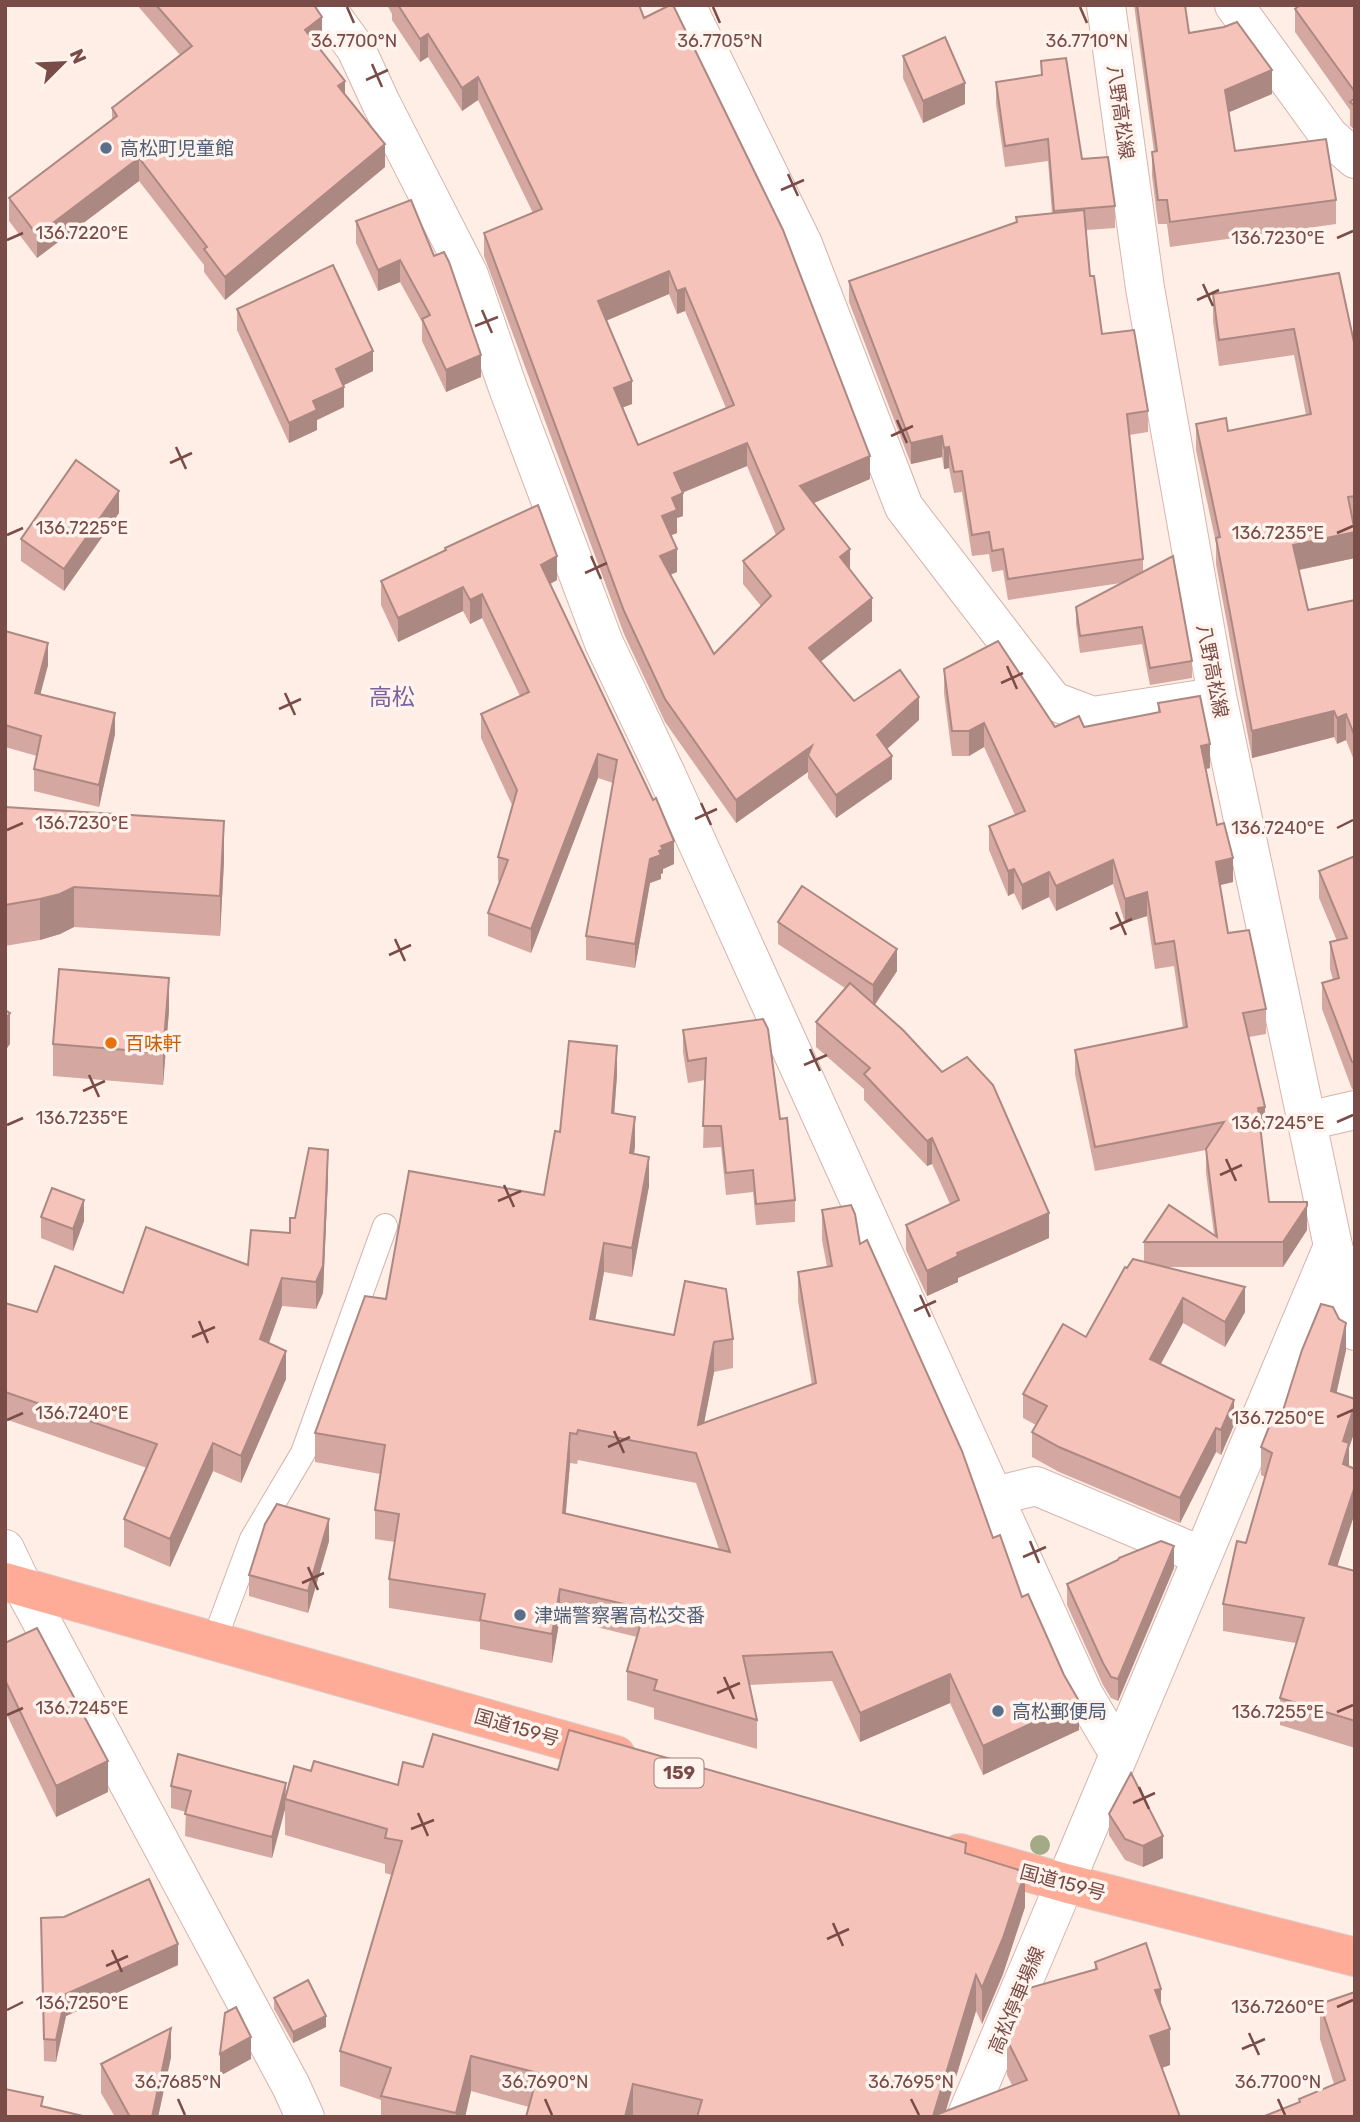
<svg xmlns="http://www.w3.org/2000/svg" width="1360" height="2122" font-family="Rubik,'Noto Sans JP',sans-serif">
<rect width="100%" height="100%" fill="#feeee5"/>
<g fill="none" stroke-linecap="round" stroke-linejoin="round">
<defs>
<path id="service" d="M 214,1641 L 252,1539 L 303,1453 L 385,1226"/>
<g id="minor">
<path d="M 324,5 L 356,49 L 381,103 L 469,275 L 508,388 L 604,643 L 667,776 L 1084,1695 L 1119,1754"/>
<path d="M 686,5 L 803,244 L 904,507 L 1053,701 L 1093,716 L 1208,698"/>
<path d="M 1234,5 L 1329,136 L 1355,159"/>
<path d="M 1307,1121 L 1355,1110"/>
<path d="M 995,1496 L 1036,1486 L 1202,1556"/>
<path d="M 5,1549 L 23,1587 L 291,2086 L 305,2117"/>
<path d="M 1065,1883 L 1333,1246"/>
</g>
<g id="secondary">
<path d="M 1106,5 L 1145,288 L 1217,696 L 1333,1246 L 1355,1331"/>
<path d="M 966,2117 L 1065,1883"/>
</g>
<g id="trunk">
<path d="M 5,1582 L 616,1755"/>
<path d="M 960,1853 L 1065,1883 L 1355,1957"/>
</g>
</defs>
<use href="#service" stroke="#d4b4ac" stroke-width="26"/>
<use href="#minor" stroke="#d4b4ac" stroke-width="40"/>
<use href="#secondary" stroke="#dab4ab" stroke-width="40"/>
<use href="#trunk" stroke="#dacdcb" stroke-width="40"/>
<use href="#service" stroke="#fff" stroke-width="24"/>
<use href="#minor" stroke="#fff" stroke-width="38"/>
<use href="#secondary" stroke="#fff" stroke-width="38"/>
<use href="#trunk" stroke="#feac98" stroke-width="38"/>
</g>
<circle fill="#a3ab86" cx="1040" cy="1845" r="10"/>
<g fill="#d4a8a0" fill-rule="evenodd">
<path d="M 137,5 L 314,5 L 322,40 L 316,44 L 385,167 L 225,300 L 204,272 L 204,265 L 139,181 L 37,258 L 9,221 L 9,198 L 112,120 L 112,108 L 180,55 Z"/>
<path d="M 387,5 L 639,5 L 870,479 L 813,503 L 850,569 L 872,621 L 820,661 L 854,701 L 919,720 L 887,749 L 892,779 L 836,818 L 808,778 L 808,772 L 736,823 L 665,722 L 624,634 L 484,256 L 484,233 L 533,213 L 478,100 L 462,111 L 428,57 L 420,62 L 392,20 L 392,14 ZM 669,294 L 677,314 L 685,311 L 726,408 L 638,445 L 623,407 L 632,404 L 606,321 ZM 747,466 L 776,535 L 743,561 L 743,584 L 761,606 L 714,654 L 670,575 L 677,572 L 671,535 L 677,533 L 677,518 L 683,516 L 682,493 Z"/>
<path d="M 1134,5 L 1185,5 L 1189,33 L 1272,94 L 1228,112 L 1235,151 L 1336,200 L 1336,224 L 1170,247 L 1167,224 L 1158,224 L 1152,176 L 1152,152 L 1154,151 Z"/>
<path d="M 1355,5 L 1355,130 L 1350,126 L 1350,110 L 1295,32 L 1295,9 Z"/>
<path d="M 903,56 L 965,104 L 923,123 L 903,78 Z"/>
<path d="M 1041,61 L 1082,159 L 1115,206 L 1115,228 L 1086,230 L 1090,276 L 1102,334 L 1148,411 L 1148,432 L 1129,435 L 1143,559 L 1143,571 L 1192,661 L 1192,678 L 1150,685 L 1142,644 L 1080,653 L 1076,624 L 1076,607 L 1121,583 L 1008,600 L 1003,570 L 992,572 L 989,554 L 972,556 L 962,492 L 954,493 L 949,468 L 944,469 L 942,457 L 911,464 L 849,302 L 849,281 L 1052,214 L 1048,161 L 1005,167 L 996,104 L 996,82 L 1041,75 Z"/>
<path d="M 411,200 L 481,377 L 446,392 L 422,341 L 422,322 L 400,282 L 378,291 L 356,243 L 356,221 Z"/>
<path d="M 1213,294 L 1355,347 L 1355,522 L 1353,523 L 1355,530 L 1355,558 L 1299,570 L 1308,610 L 1355,600 L 1355,763 L 1346,740 L 1337,744 L 1334,737 L 1252,758 L 1216,564 L 1216,543 L 1196,450 L 1196,424 L 1228,431 L 1306,415 L 1294,355 L 1219,366 L 1213,321 Z"/>
<path d="M 237,309 L 373,371 L 344,385 L 344,407 L 317,420 L 317,430 L 289,443 L 237,330 Z"/>
<path d="M 119,513 L 64,591 L 21,561 L 21,539 Z"/>
<path d="M 445,548 L 557,580 L 550,584 L 674,864 L 663,869 L 663,873 L 661,874 L 661,879 L 650,883 L 635,968 L 586,960 L 586,936 L 613,783 L 598,778 L 531,953 L 488,936 L 488,913 L 500,882 L 498,881 L 498,857 L 512,805 L 481,738 L 481,714 L 520,696 L 482,618 L 470,624 L 463,611 L 398,642 L 381,605 L 381,581 L 445,551 Z"/>
<path d="M 5,631 L 48,665 L 40,694 L 115,734 L 99,807 L 34,791 L 34,769 L 37,756 L 5,747 Z"/>
<path d="M 944,669 L 1055,727 L 1084,727 L 1158,713 L 1158,703 L 1210,768 L 1206,769 L 1217,825 L 1233,882 L 1220,885 L 1228,933 L 1266,1009 L 1266,1034 L 1249,1037 L 1265,1131 L 1261,1132 L 1269,1202 L 1307,1230 L 1283,1267 L 1162,1267 L 1245,1312 L 1225,1347 L 1183,1323 L 1160,1364 L 1234,1425 L 1221,1455 L 1216,1452 L 1180,1523 L 1059,1472 L 1032,1457 L 1032,1432 L 1036,1425 L 1023,1418 L 1023,1394 L 1086,1337 L 1127,1268 L 1144,1262 L 1144,1242 L 1214,1234 L 1206,1173 L 1206,1150 L 1095,1171 L 1075,1074 L 1075,1050 L 1183,1028 L 1174,966 L 1155,969 L 1147,916 L 1125,923 L 1113,884 L 1056,911 L 1049,897 L 1022,910 L 1014,893 L 1008,896 L 989,850 L 989,826 L 1015,815 L 984,747 L 969,756 L 952,756 L 944,693 Z"/>
<path d="M 5,807 L 224,861 L 220,936 L 74,927 L 60,934 L 40,940 L 5,946 Z"/>
<path d="M 1355,856 L 1355,1089 L 1352,1089 L 1322,1009 L 1322,983 L 1333,980 L 1330,969 L 1330,942 L 1337,941 L 1319,898 L 1319,871 Z"/>
<path d="M 778,922 L 897,971 L 875,1005 L 1049,1238 L 958,1278 L 958,1282 L 927,1296 L 906,1250 L 906,1225 L 950,1204 L 932,1164 L 927,1166 L 864,1100 L 864,1089 L 816,1047 L 816,1022 L 845,988 L 778,944 Z"/>
<path d="M 169,1010 L 163,1085 L 53,1076 L 53,1044 Z"/>
<path d="M 683,1030 L 780,1119 L 795,1200 L 795,1222 L 756,1225 L 753,1192 L 726,1195 L 721,1147 L 703,1148 L 705,1080 L 688,1083 L 683,1052 Z"/>
<path d="M 617,1075 L 614,1114 L 635,1146 L 634,1154 L 649,1186 L 632,1277 L 604,1272 L 595,1320 L 674,1335 L 733,1339 L 733,1368 L 714,1372 L 704,1423 L 812,1385 L 798,1301 L 798,1272 L 827,1267 L 822,1240 L 822,1210 L 860,1244 L 993,1538 L 1022,1597 L 1079,1730 L 983,1775 L 950,1703 L 860,1742 L 832,1681 L 749,1685 L 757,1720 L 757,1749 L 654,1719 L 654,1708 L 627,1700 L 627,1671 L 637,1637 L 560,1618 L 552,1663 L 480,1649 L 480,1622 L 389,1608 L 389,1579 L 395,1542 L 375,1539 L 375,1510 L 380,1474 L 315,1462 L 315,1433 L 386,1299 L 544,1195 L 560,1132 ZM 578,1460 L 696,1483 L 719,1549 L 566,1513 L 570,1463 L 577,1464 Z"/>
<path d="M 328,1178 L 323,1293 L 316,1309 L 282,1306 L 269,1343 L 286,1379 L 241,1483 L 213,1471 L 170,1567 L 124,1547 L 124,1519 L 147,1468 L 5,1419 L 5,1303 L 37,1312 L 248,1265 L 290,1233 L 295,1218 Z"/>
<path d="M 41,1217 L 84,1221 L 73,1251 L 41,1238 Z"/>
<path d="M 1346,1350 L 1336,1393 L 1349,1448 L 1338,1566 L 1355,1571 L 1355,1748 L 1280,1725 L 1280,1698 L 1296,1643 L 1223,1631 L 1223,1604 L 1246,1543 L 1265,1477 L 1261,1475 L 1261,1447 L 1280,1420 Z"/>
<path d="M 329,1541 L 308,1613 L 249,1596 L 249,1575 Z"/>
<path d="M 1174,1568 L 1118,1701 L 1111,1698 L 1103,1685 L 1067,1605 L 1067,1584 Z"/>
<path d="M 5,1643 L 108,1792 L 56,1817 L 5,1711 Z"/>
<path d="M 423,1767 L 558,1770 L 966,1853 L 1025,1907 L 1003,1974 L 982,2024 L 976,2011 L 945,2111 L 1012,2085 L 1007,2075 L 1007,2040 L 1095,1969 L 1095,1962 L 1161,2006 L 1170,2065 L 1162,2068 L 1180,2117 L 526,2117 L 529,2107 L 471,2091 L 465,2117 L 381,2117 L 381,2100 L 340,2086 L 340,2051 L 392,1875 L 385,1873 L 385,1864 L 285,1835 L 285,1809 L 272,1858 L 185,1836 L 186,1812 L 171,1808 L 171,1786 L 286,1795 L 311,1771 L 398,1785 Z"/>
<path d="M 1109,1814 L 1163,1858 L 1143,1867 L 1125,1860 L 1109,1835 Z"/>
<path d="M 41,1918 L 178,1965 L 66,2016 L 56,2062 L 44,2061 Z"/>
<path d="M 1355,1992 L 1355,2117 L 1299,2103 L 1299,2099 L 1334,2084 L 1320,2039 L 1320,2004 Z"/>
<path d="M 274,1998 L 326,2027 L 293,2043 L 274,2009 Z"/>
<path d="M 171,2057 L 158,2117 L 115,2117 L 101,2093 L 101,2064 Z"/>
</g>
<g fill="#ac8882">
<path d="M 322,17 L 322,40 L 305,53 L 305,30 Z"/>
<path d="M 428,34 L 428,57 L 420,62 L 420,39 Z"/>
<path d="M 1272,70 L 1272,94 L 1225,114 L 1225,90 Z"/>
<path d="M 478,77 L 478,100 L 462,111 L 462,88 Z"/>
<path d="M 345,81 L 345,104 L 338,86 Z"/>
<path d="M 965,83 L 965,104 L 923,123 L 923,101 Z"/>
<path d="M 385,144 L 385,167 L 225,300 L 225,277 Z"/>
<path d="M 139,158 L 139,181 L 37,258 L 37,235 Z"/>
<path d="M 400,260 L 400,282 L 378,291 L 378,270 Z"/>
<path d="M 669,271 L 669,294 L 598,324 L 598,301 Z"/>
<path d="M 685,288 L 685,311 L 677,314 L 677,291 Z"/>
<path d="M 373,351 L 373,371 L 336,389 L 336,369 Z"/>
<path d="M 481,355 L 481,377 L 446,392 L 446,370 Z"/>
<path d="M 632,381 L 632,404 L 614,411 L 614,388 Z"/>
<path d="M 344,387 L 344,407 L 317,420 L 317,430 L 289,443 L 289,423 L 313,401 Z"/>
<path d="M 942,436 L 942,457 L 911,464 L 911,443 Z"/>
<path d="M 747,443 L 747,466 L 674,496 L 674,473 Z"/>
<path d="M 949,447 L 949,468 L 944,469 L 944,448 Z"/>
<path d="M 870,456 L 870,479 L 800,509 L 800,486 Z"/>
<path d="M 119,491 L 119,513 L 64,591 L 64,569 Z"/>
<path d="M 683,493 L 683,516 L 677,518 L 677,533 L 662,539 L 662,516 L 672,498 Z"/>
<path d="M 1355,532 L 1355,558 L 1293,571 L 1293,545 Z"/>
<path d="M 677,549 L 677,572 L 660,579 L 660,556 Z"/>
<path d="M 850,549 L 850,572 L 840,557 Z"/>
<path d="M 557,556 L 557,580 L 541,589 L 541,565 Z"/>
<path d="M 463,587 L 463,611 L 398,642 L 398,618 Z"/>
<path d="M 482,594 L 482,618 L 470,624 L 470,600 Z"/>
<path d="M 872,598 L 872,621 L 809,671 L 809,648 Z"/>
<path d="M 48,643 L 48,665 L 35,715 L 35,693 Z"/>
<path d="M 919,697 L 919,720 L 877,758 L 877,735 Z"/>
<path d="M 1334,711 L 1334,737 L 1252,758 L 1252,731 Z"/>
<path d="M 115,713 L 115,734 L 99,807 L 99,785 Z"/>
<path d="M 1346,714 L 1346,740 L 1337,744 L 1337,718 Z"/>
<path d="M 984,723 L 984,747 L 969,756 L 969,731 Z"/>
<path d="M 1210,744 L 1210,768 L 1201,770 L 1201,746 Z"/>
<path d="M 812,746 L 808,755 L 808,772 L 736,823 L 736,800 Z"/>
<path d="M 598,754 L 598,778 L 531,953 L 531,929 Z"/>
<path d="M 892,756 L 892,779 L 836,818 L 836,795 Z"/>
<path d="M 224,821 L 224,861 L 220,936 L 220,896 Z"/>
<path d="M 674,841 L 674,864 L 663,869 L 663,873 L 661,874 L 661,879 L 650,883 L 635,968 L 635,944 L 650,859 L 659,851 L 661,846 Z"/>
<path d="M 1233,858 L 1233,882 L 1216,886 L 1216,862 Z"/>
<path d="M 1113,860 L 1113,884 L 1056,911 L 1056,886 Z"/>
<path d="M 1014,869 L 1014,893 L 1008,896 L 1008,871 Z"/>
<path d="M 1049,872 L 1049,897 L 1022,910 L 1022,885 Z"/>
<path d="M 74,887 L 74,927 L 60,934 L 40,940 L 40,899 Z"/>
<path d="M 1147,892 L 1147,916 L 1125,923 L 1125,899 Z"/>
<path d="M 897,949 L 897,971 L 873,1007 L 873,985 Z"/>
<path d="M 169,978 L 169,1010 L 163,1085 L 163,1053 Z"/>
<path d="M 10,1013 L 10,1044 L 5,1051 L 5,1020 Z"/>
<path d="M 617,1046 L 617,1075 L 612,1143 L 612,1113 Z"/>
<path d="M 1265,1107 L 1265,1131 L 1258,1133 L 1258,1108 Z"/>
<path d="M 635,1117 L 635,1146 L 630,1182 L 630,1153 Z"/>
<path d="M 932,1138 L 932,1164 L 927,1166 L 927,1141 Z"/>
<path d="M 328,1150 L 328,1178 L 323,1293 L 316,1309 L 316,1282 Z"/>
<path d="M 649,1157 L 649,1186 L 632,1277 L 632,1248 Z"/>
<path d="M 84,1200 L 84,1221 L 73,1251 L 73,1229 Z"/>
<path d="M 1307,1206 L 1307,1230 L 1283,1267 L 1283,1242 Z"/>
<path d="M 1049,1213 L 1049,1238 L 958,1278 L 958,1282 L 927,1296 L 927,1271 L 957,1253 Z"/>
<path d="M 604,1243 L 604,1272 L 590,1348 L 590,1319 Z"/>
<path d="M 282,1278 L 282,1306 L 260,1367 L 260,1339 Z"/>
<path d="M 1245,1287 L 1245,1312 L 1225,1347 L 1225,1322 Z"/>
<path d="M 1183,1298 L 1183,1323 L 1150,1384 L 1150,1359 Z"/>
<path d="M 1346,1323 L 1346,1350 L 1331,1418 L 1331,1391 Z"/>
<path d="M 714,1342 L 714,1372 L 698,1454 L 698,1425 Z"/>
<path d="M 286,1351 L 286,1379 L 241,1483 L 241,1456 Z"/>
<path d="M 1234,1400 L 1234,1425 L 1221,1455 L 1221,1430 Z"/>
<path d="M 1355,1404 L 1355,1431 L 1349,1448 L 1349,1470 L 1343,1491 L 1343,1441 Z"/>
<path d="M 1216,1428 L 1216,1452 L 1180,1523 L 1180,1498 Z"/>
<path d="M 570,1433 L 570,1463 L 563,1542 L 563,1513 Z"/>
<path d="M 213,1443 L 213,1471 L 170,1567 L 170,1539 Z"/>
<path d="M 1355,1486 L 1355,1513 L 1329,1591 L 1329,1564 Z"/>
<path d="M 329,1519 L 329,1541 L 308,1613 L 308,1591 Z"/>
<path d="M 1174,1546 L 1174,1568 L 1118,1701 L 1118,1679 Z"/>
<path d="M 560,1589 L 560,1618 L 552,1663 L 552,1634 Z"/>
<path d="M 950,1674 L 950,1703 L 860,1742 L 860,1713 Z"/>
<path d="M 1079,1701 L 1079,1730 L 983,1775 L 983,1746 Z"/>
<path d="M 108,1761 L 108,1792 L 56,1817 L 56,1786 Z"/>
<path d="M 286,1783 L 285,1809 L 272,1858 L 272,1837 Z"/>
<path d="M 1163,1836 L 1163,1858 L 1143,1867 L 1143,1846 Z"/>
<path d="M 1025,1872 L 1025,1907 L 1003,1974 L 982,2024 L 982,1988 Z"/>
<path d="M 178,1944 L 178,1965 L 66,2016 L 56,2062 L 56,2040 L 66,1994 Z"/>
<path d="M 976,1975 L 976,2011 L 944,2117 L 933,2117 Z"/>
<path d="M 1161,1989 L 1161,2024 L 1155,1990 Z"/>
<path d="M 326,2016 L 326,2027 L 293,2043 L 293,2032 Z"/>
<path d="M 171,2028 L 171,2057 L 158,2117 L 152,2117 Z"/>
<path d="M 1170,2029 L 1170,2065 L 1150,2072 L 1150,2036 Z"/>
<path d="M 251,2037 L 251,2059 L 220,2076 L 220,2054 Z"/>
<path d="M 471,2056 L 471,2091 L 465,2117 L 456,2117 L 456,2113 Z"/>
<path d="M 633,2084 L 633,2117 L 625,2117 Z"/>
</g>
<g fill="#f6c3ba" stroke="#ac8882" stroke-width="2" fill-rule="evenodd">
<path d="M 156,5 L 314,5 L 322,17 L 305,30 L 345,81 L 338,86 L 385,144 L 225,277 L 204,249 L 207,247 L 139,158 L 37,235 L 9,198 L 117,116 L 112,108 L 192,46 Z"/>
<path d="M 398,5 L 639,5 L 644,18 L 670,5 L 673,5 L 783,230 L 870,456 L 800,486 L 850,549 L 840,557 L 872,598 L 809,648 L 854,701 L 900,670 L 919,697 L 877,735 L 892,756 L 836,795 L 808,755 L 812,746 L 736,800 L 665,699 L 624,611 L 484,233 L 542,209 L 478,77 L 462,88 L 428,34 L 420,39 ZM 669,271 L 677,291 L 685,288 L 734,405 L 638,445 L 614,388 L 632,381 L 598,301 ZM 747,443 L 784,529 L 743,561 L 771,596 L 714,654 L 660,556 L 677,549 L 662,516 L 677,510 L 672,498 L 683,493 L 674,473 Z"/>
<path d="M 1137,5 L 1185,5 L 1189,33 L 1224,27 L 1237,22 L 1272,70 L 1225,90 L 1235,151 L 1326,139 L 1336,200 L 1170,222 L 1167,200 L 1158,200 L 1152,152 L 1157,151 Z"/>
<path d="M 1300,5 L 1355,5 L 1355,92 L 1295,9 Z"/>
<path d="M 945,37 L 965,83 L 923,101 L 903,56 Z"/>
<path d="M 1066,58 L 1082,159 L 1108,157 L 1115,206 L 1054,211 L 1048,139 L 1005,146 L 996,82 L 1042,75 L 1041,61 Z"/>
<path d="M 1355,98 L 1355,106 L 1350,102 Z"/>
<path d="M 411,200 L 434,256 L 444,252 L 449,262 L 481,355 L 446,370 L 422,319 L 430,315 L 400,260 L 378,270 L 356,221 Z"/>
<path d="M 1084,210 L 1090,276 L 1094,276 L 1102,334 L 1134,330 L 1148,411 L 1127,414 L 1143,559 L 1008,579 L 1003,549 L 992,551 L 989,532 L 972,535 L 962,471 L 954,472 L 949,447 L 944,448 L 942,436 L 911,443 L 849,281 L 1017,222 L 1016,217 Z"/>
<path d="M 333,265 L 373,351 L 336,369 L 344,387 L 313,401 L 317,410 L 289,423 L 237,309 Z"/>
<path d="M 1339,273 L 1355,347 L 1355,496 L 1348,497 L 1355,532 L 1293,545 L 1308,610 L 1355,600 L 1355,737 L 1346,714 L 1337,718 L 1334,711 L 1252,731 L 1216,538 L 1220,537 L 1196,424 L 1226,418 L 1228,431 L 1311,414 L 1294,329 L 1219,340 L 1213,294 Z"/>
<path d="M 76,460 L 119,491 L 64,569 L 21,539 Z"/>
<path d="M 538,505 L 557,556 L 541,565 L 653,800 L 656,798 L 674,841 L 661,846 L 663,849 L 659,851 L 661,855 L 650,859 L 635,944 L 586,936 L 617,760 L 598,754 L 531,929 L 488,913 L 508,860 L 498,857 L 517,790 L 481,714 L 529,692 L 482,594 L 470,600 L 463,587 L 398,618 L 381,581 L 446,550 L 445,548 Z"/>
<path d="M 1173,556 L 1192,661 L 1150,668 L 1142,627 L 1080,636 L 1076,607 Z"/>
<path d="M 5,631 L 48,643 L 35,693 L 115,713 L 99,785 L 34,769 L 41,736 L 5,725 Z"/>
<path d="M 998,641 L 1055,727 L 1079,716 L 1084,727 L 1160,712 L 1158,703 L 1200,696 L 1210,744 L 1201,746 L 1217,825 L 1224,823 L 1233,858 L 1216,862 L 1228,933 L 1249,930 L 1266,1009 L 1243,1013 L 1265,1107 L 1258,1108 L 1269,1202 L 1307,1202 L 1307,1206 L 1283,1242 L 1144,1242 L 1169,1205 L 1217,1237 L 1206,1149 L 1224,1122 L 1095,1147 L 1075,1050 L 1187,1027 L 1174,941 L 1155,944 L 1147,892 L 1125,899 L 1113,860 L 1056,886 L 1049,872 L 1022,885 L 1014,869 L 1008,871 L 989,826 L 1025,811 L 984,723 L 969,731 L 952,731 L 944,669 Z"/>
<path d="M 5,807 L 224,821 L 220,896 L 74,887 L 60,894 L 40,899 L 5,905 Z"/>
<path d="M 1355,856 L 1355,1063 L 1352,1062 L 1322,983 L 1339,978 L 1330,942 L 1347,938 L 1319,871 Z"/>
<path d="M 802,886 L 897,949 L 873,985 L 778,922 Z"/>
<path d="M 59,969 L 169,978 L 163,1053 L 53,1044 Z"/>
<path d="M 850,983 L 903,1030 L 942,1072 L 967,1057 L 993,1085 L 1049,1213 L 957,1253 L 958,1256 L 927,1271 L 906,1225 L 959,1200 L 932,1138 L 927,1141 L 864,1074 L 870,1068 L 816,1022 Z"/>
<path d="M 5,1010 L 10,1013 L 5,1020 Z"/>
<path d="M 763,1019 L 768,1029 L 780,1119 L 787,1118 L 795,1200 L 756,1204 L 753,1170 L 726,1173 L 721,1126 L 703,1126 L 706,1058 L 688,1061 L 683,1030 Z"/>
<path d="M 569,1041 L 617,1046 L 612,1113 L 635,1117 L 630,1153 L 649,1157 L 632,1248 L 604,1243 L 590,1319 L 674,1335 L 685,1281 L 726,1289 L 733,1339 L 714,1342 L 698,1425 L 816,1383 L 798,1272 L 832,1266 L 822,1210 L 851,1205 L 855,1214 L 860,1244 L 867,1240 L 962,1451 L 993,1538 L 1000,1535 L 1022,1597 L 1028,1594 L 1064,1675 L 1079,1701 L 983,1746 L 950,1674 L 860,1713 L 832,1652 L 743,1656 L 757,1720 L 654,1690 L 657,1680 L 627,1671 L 645,1609 L 560,1589 L 552,1634 L 480,1620 L 485,1594 L 389,1579 L 399,1514 L 375,1510 L 385,1445 L 315,1433 L 365,1296 L 386,1299 L 409,1171 L 544,1195 L 555,1131 L 560,1132 ZM 578,1430 L 696,1453 L 730,1552 L 563,1513 L 570,1433 L 577,1434 Z"/>
<path d="M 309,1148 L 328,1150 L 323,1266 L 316,1282 L 282,1278 L 260,1339 L 286,1351 L 241,1456 L 213,1443 L 170,1539 L 124,1519 L 157,1444 L 5,1392 L 5,1303 L 37,1312 L 55,1266 L 123,1293 L 146,1227 L 248,1265 L 251,1230 L 290,1233 L 290,1218 L 295,1218 Z"/>
<path d="M 52,1188 L 84,1200 L 73,1229 L 41,1217 Z"/>
<path d="M 1133,1259 L 1245,1287 L 1225,1322 L 1183,1298 L 1150,1359 L 1234,1400 L 1221,1430 L 1216,1428 L 1180,1498 L 1059,1447 L 1032,1432 L 1047,1406 L 1023,1394 L 1063,1324 L 1086,1337 L 1125,1267 L 1127,1268 Z"/>
<path d="M 1321,1304 L 1333,1307 L 1339,1319 L 1346,1323 L 1331,1391 L 1355,1399 L 1355,1404 L 1343,1441 L 1349,1443 L 1343,1464 L 1355,1469 L 1355,1486 L 1329,1564 L 1355,1571 L 1355,1721 L 1280,1698 L 1304,1618 L 1223,1604 L 1237,1541 L 1246,1543 L 1272,1453 L 1261,1447 L 1273,1417 L 1280,1420 L 1302,1350 Z"/>
<path d="M 277,1504 L 329,1519 L 308,1591 L 249,1575 L 265,1524 Z"/>
<path d="M 1161,1541 L 1174,1546 L 1118,1679 L 1111,1677 L 1103,1663 L 1067,1584 L 1118,1560 L 1119,1558 Z"/>
<path d="M 37,1628 L 108,1761 L 56,1786 L 5,1680 L 5,1643 Z"/>
<path d="M 569,1730 L 966,1843 L 965,1853 L 1025,1872 L 1003,1938 L 982,1988 L 976,1975 L 933,2116 L 1027,2080 L 1007,2040 L 1029,1988 L 1097,1969 L 1095,1962 L 1146,1943 L 1161,1989 L 1155,1990 L 1170,2029 L 1150,2036 L 1180,2117 L 697,2117 L 702,2100 L 633,2084 L 625,2117 L 526,2117 L 538,2073 L 471,2056 L 456,2113 L 381,2096 L 391,2068 L 340,2051 L 402,1841 L 385,1838 L 387,1829 L 285,1799 L 294,1766 L 311,1771 L 314,1761 L 398,1785 L 403,1762 L 423,1767 L 433,1734 L 558,1770 Z"/>
<path d="M 178,1754 L 286,1783 L 272,1837 L 185,1814 L 191,1791 L 171,1786 Z"/>
<path d="M 1131,1773 L 1163,1836 L 1143,1846 L 1125,1839 L 1109,1814 Z"/>
<path d="M 149,1879 L 178,1944 L 66,1994 L 56,2040 L 44,2039 L 41,1918 L 64,1917 Z"/>
<path d="M 308,1980 L 326,2016 L 293,2032 L 274,1998 Z"/>
<path d="M 1355,1992 L 1355,2117 L 1262,2117 L 1300,2102 L 1299,2099 L 1345,2080 L 1320,2004 Z"/>
<path d="M 236,2007 L 251,2037 L 220,2054 L 225,2013 Z"/>
<path d="M 171,2028 L 152,2117 L 130,2117 L 101,2064 Z"/>
<path d="M 5,2089 L 43,2097 L 41,2106 L 87,2117 L 5,2117 Z"/>
</g>
<path fill="none" stroke="#7a4c47" stroke-width="2.5" d="M 347,7 L 354,23M 713,7 L 720,23M 1080,7 L 1087,23M 372,64 L 382,87M 366,80 L 388,70M 788,174 L 798,196M 781,190 L 804,180M 1337,238 L 1353,231M 7,240 L 23,233M 1203,284 L 1213,306M 1197,300 L 1219,290M 482,310 L 492,333M 475,326 L 498,317M 897,420 L 907,443M 891,436 L 913,426M 176,447 L 186,469M 170,463 L 192,453M 1337,533 L 1353,526M 7,535 L 23,528M 591,556 L 601,579M 585,573 L 607,563M 1007,666 L 1017,689M 1001,683 L 1023,673M 285,693 L 295,715M 279,709 L 301,699M 701,803 L 711,825M 695,819 L 717,809M 1337,828 L 1353,820M 7,830 L 23,823M 1116,912 L 1126,935M 1110,929 L 1132,919M 395,939 L 405,961M 389,955 L 411,945M 810,1049 L 820,1071M 804,1065 L 827,1055M 89,1075 L 99,1097M 83,1091 L 105,1081M 1337,1122 L 1353,1115M 7,1125 L 23,1118M 1226,1159 L 1236,1181M 1220,1175 L 1242,1165M 504,1185 L 514,1207M 498,1201 L 521,1191M 920,1295 L 930,1317M 914,1311 L 936,1301M 199,1321 L 208,1343M 192,1337 L 215,1327M 1337,1417 L 1353,1410M 7,1420 L 23,1413M 614,1431 L 624,1453M 608,1447 L 630,1437M 1030,1541 L 1039,1563M 1023,1557 L 1046,1547M 308,1567 L 318,1590M 302,1583 L 324,1573M 724,1677 L 734,1699M 717,1693 L 740,1683M 1337,1712 L 1353,1705M 7,1715 L 23,1708M 1139,1787 L 1149,1809M 1133,1803 L 1155,1793M 418,1813 L 428,1836M 411,1829 L 434,1820M 833,1923 L 843,1946M 827,1939 L 849,1929M 112,1950 L 122,1972M 106,1966 L 128,1956M 1337,2007 L 1353,2000M 7,2010 L 23,2002M 1249,2033 L 1259,2055M 1242,2049 L 1265,2039M 178,2099 L 185,2115M 545,2099 L 552,2115M 911,2099 L 919,2115M 1278,2099 L 1285,2115"/>
<g fill="#5c6f8a" stroke="#fff3ed" stroke-width="2.5">
<circle cx="106" cy="148" r="7"/>
<circle cx="520" cy="1615" r="7"/>
<circle cx="998" cy="1711" r="7"/>
</g>
<circle fill="#e8710a" stroke="#fff3ed" stroke-width="2.5" cx="111" cy="1043" r="7"/>
<g text-anchor="middle" stroke-width="7" stroke-linejoin="round" paint-order="stroke">
<rect fill="#fff3ed" stroke="#a27e79" stroke-width="2" x="654.5" y="1758.5" width="49" height="29" rx="5"/>
<g font-size="18" font-weight="bold" fill="#7a4c47">
<text x="679" y="1779">159</text>
</g>
<g font-size="19" fill="#7a4c47" stroke="#fff3ed">
<text transform="translate(1121 112) rotate(82)" y="7">八野高松線</text>
<text transform="translate(1213 671) rotate(79)" y="7">八野高松線</text>
<text transform="translate(517 1727) rotate(16)" y="7">国道159号</text>
<text transform="translate(1063 1882) rotate(15)" y="7">国道159号</text>
<text transform="translate(1016 2000) rotate(-67)" y="7">高松停車場線</text>
</g>
<g font-size="19" fill="#4e5e75" stroke="#fff3ed" text-anchor="start">
<text x="120" y="155">高松町児童館</text>
<text x="534" y="1622">津端警察署高松交番</text>
<text x="1012" y="1718">高松郵便局</text>
</g>
<g font-size="19" fill="#c56008" stroke="#fff3ed" text-anchor="start">
<text x="125" y="1050">百味軒</text>
</g>
<g font-size="23" fill="#7b629e" stroke="#fff3ed">
<text x="392" y="705">高松</text>
</g>
</g>
<g font-size="18" text-anchor="middle" fill="#7a4c47" stroke="#fff3ed" stroke-width="7" stroke-linejoin="round" paint-order="stroke">
<text x="354" y="47">36.7700°N</text>
<text x="1087" y="47">36.7710°N</text>
<text x="720" y="47">36.7705°N</text>
<text x="82" y="239">136.7220°E</text>
<text x="1278" y="244">136.7230°E</text>
<text x="82" y="534">136.7225°E</text>
<text x="1278" y="539">136.7235°E</text>
<text x="82" y="829">136.7230°E</text>
<text x="1278" y="834">136.7240°E</text>
<text x="82" y="1124">136.7235°E</text>
<text x="1278" y="1129">136.7245°E</text>
<text x="82" y="1419">136.7240°E</text>
<text x="1278" y="1424">136.7250°E</text>
<text x="82" y="1714">136.7245°E</text>
<text x="1278" y="1718">136.7255°E</text>
<text x="82" y="2009">136.7250°E</text>
<text x="1278" y="2013">136.7260°E</text>
<text x="178" y="2088">36.7685°N</text>
<text x="545" y="2088">36.7690°N</text>
<text x="911" y="2088">36.7695°N</text>
<text x="1278" y="2088">36.7700°N</text>
</g>
<rect width="1360" height="2122" fill="none" stroke="#7a4c47" stroke-width="14"/>
<g transform="translate(63 63) rotate(66)" stroke="#fff3ed" stroke-width="5" paint-order="stroke">
<path d="M0-5L12 26L0 18L-12 26Z" fill="#7a4c47"/>
<text y="-10" font-size="19" font-weight="bold" text-anchor="middle" fill="#7a4c47">N</text>
</g>
</svg>
